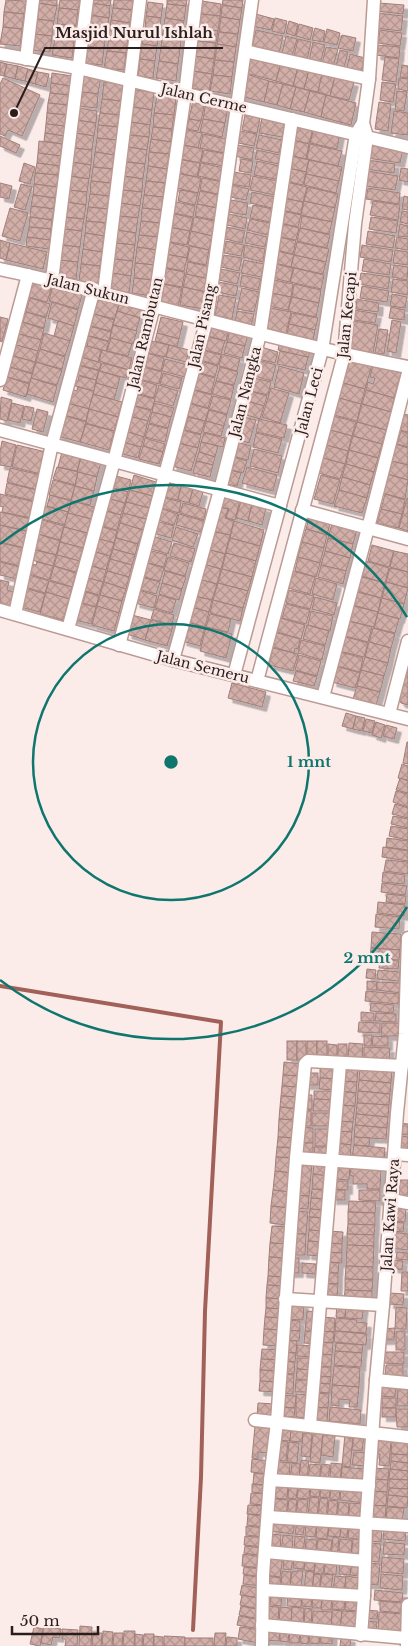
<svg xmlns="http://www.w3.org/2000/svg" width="408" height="1646" font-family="'Libre Baskerville',serif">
<defs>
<pattern id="building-cross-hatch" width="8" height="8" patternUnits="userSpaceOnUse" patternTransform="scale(1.25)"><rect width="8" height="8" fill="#d1aea8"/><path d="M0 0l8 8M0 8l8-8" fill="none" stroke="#b49590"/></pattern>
<filter id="shadow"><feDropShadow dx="4.5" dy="4.5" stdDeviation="0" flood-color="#0004"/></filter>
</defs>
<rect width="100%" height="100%" fill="#fbecea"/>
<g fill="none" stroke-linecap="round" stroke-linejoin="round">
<path stroke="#a26158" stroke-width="4" d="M 0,986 L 221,1022 L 205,1311 L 201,1477 L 193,1630"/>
</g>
<g fill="url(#building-cross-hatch)" stroke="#a07f7a" filter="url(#shadow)">
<path d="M 6,0 L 26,1 L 24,14 L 4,12 Z"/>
<path d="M 37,0 L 57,0 L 57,6 L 37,3 Z"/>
<path d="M 60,0 L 80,0 L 78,10 L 59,8 Z"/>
<path d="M 91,0 L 111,0 L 110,6 L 91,3 Z"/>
<path d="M 114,0 L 134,0 L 132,10 L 113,8 Z"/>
<path d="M 167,0 L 187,0 L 186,6 L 167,4 Z"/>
<path d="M 223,0 L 243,0 L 242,8 L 222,5 Z"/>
<path d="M 202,1 L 221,4 L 220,16 L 200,14 Z"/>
<path d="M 148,2 L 163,4 L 161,18 L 146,16 Z"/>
<path d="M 37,3 L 57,6 L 54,21 L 35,19 Z"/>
<path d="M 91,3 L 110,6 L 109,18 L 89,15 Z"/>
<path d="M 379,3 L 404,5 L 403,14 L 377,11 Z"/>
<path d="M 167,4 L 186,6 L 184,21 L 165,18 Z"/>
<path d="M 222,5 L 242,8 L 240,20 L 221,17 Z"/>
<path d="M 59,8 L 78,10 L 76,26 L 57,24 Z"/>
<path d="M 113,8 L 132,10 L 130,23 L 111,20 Z"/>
<path d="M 4,12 L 24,14 L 22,29 L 3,27 Z"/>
<path d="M 252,13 L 274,19 L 271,30 L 251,26 Z"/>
<path d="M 376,13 L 403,16 L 401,31 L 375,28 Z"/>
<path d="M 200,14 L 220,16 L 218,31 L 198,28 Z"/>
<path d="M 89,15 L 109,18 L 106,34 L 87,31 Z"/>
<path d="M 146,16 L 161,18 L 160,31 L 145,29 Z"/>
<path d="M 221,17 L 240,20 L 238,34 L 219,32 Z"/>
<path d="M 165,18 L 184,21 L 182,33 L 163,31 Z"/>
<path d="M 275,18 L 287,21 L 284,34 L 272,31 Z"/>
<path d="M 35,19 L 54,21 L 52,36 L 33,34 Z"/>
<path d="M 111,20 L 130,23 L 128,39 L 109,36 Z"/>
<path d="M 289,21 L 298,24 L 295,36 L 286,33 Z"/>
<path d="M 57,24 L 76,26 L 74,41 L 55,38 Z"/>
<path d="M 299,24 L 313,28 L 310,40 L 296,36 Z"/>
<path d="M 3,27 L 22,29 L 20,46 L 0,44 Z"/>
<path d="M 198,28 L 218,31 L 216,43 L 197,41 Z"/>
<path d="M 315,28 L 325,31 L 323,42 L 312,40 Z"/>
<path d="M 145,29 L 160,31 L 157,46 L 142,44 Z"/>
<path d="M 327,29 L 340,33 L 337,45 L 324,42 Z"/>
<path d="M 256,30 L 283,36 L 279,54 L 252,47 Z"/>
<path d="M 380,30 L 402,33 L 400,46 L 378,43 Z"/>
<path d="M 87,31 L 106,34 L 104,49 L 85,46 Z"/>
<path d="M 163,31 L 182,33 L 180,49 L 161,46 Z"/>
<path d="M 219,32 L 238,34 L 236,47 L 217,44 Z"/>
<path d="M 33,34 L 52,36 L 50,52 L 30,50 Z"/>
<path d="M 342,35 L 356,38 L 353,51 L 338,48 Z"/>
<path d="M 109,36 L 128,39 L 126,53 L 107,51 Z"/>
<path d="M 286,36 L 297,39 L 292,56 L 282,53 Z"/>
<path d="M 55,38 L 74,41 L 72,58 L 52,55 Z"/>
<path d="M 298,39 L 311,42 L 307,60 L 294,56 Z"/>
<path d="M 197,41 L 216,43 L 214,59 L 194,56 Z"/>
<path d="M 313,42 L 325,45 L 320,64 L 309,61 Z"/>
<path d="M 142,44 L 157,46 L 155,61 L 140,59 Z"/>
<path d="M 217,44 L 236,47 L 234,62 L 215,60 Z"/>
<path d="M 377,45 L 400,47 L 399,58 L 376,55 Z"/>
<path d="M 85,46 L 104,49 L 102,65 L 82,63 Z"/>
<path d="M 161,46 L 180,49 L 178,64 L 159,61 Z"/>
<path d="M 326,47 L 338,49 L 333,67 L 322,64 Z"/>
<path d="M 340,50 L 348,52 L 344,68 L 336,66 Z"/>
<path d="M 107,51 L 126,53 L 124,70 L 104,68 Z"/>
<path d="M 350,54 L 365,58 L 361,72 L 347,68 Z"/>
<path d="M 250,55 L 281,63 L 276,81 L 246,73 Z"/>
<path d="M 194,56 L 214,59 L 212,74 L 192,71 Z"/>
<path d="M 385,57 L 399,59 L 396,82 L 382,80 Z"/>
<path d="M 140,59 L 155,61 L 153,78 L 138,76 Z"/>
<path d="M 215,60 L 234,62 L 232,77 L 213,75 Z"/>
<path d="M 159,61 L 178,64 L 176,81 L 156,78 Z"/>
<path d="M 0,62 L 7,64 L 4,76 L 0,75 Z"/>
<path d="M 281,63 L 298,67 L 293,86 L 276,81 Z"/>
<path d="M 7,64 L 18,66 L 15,79 L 4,76 Z"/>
<path d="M 402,65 L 408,66 L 408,78 L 400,77 Z"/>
<path d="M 18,66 L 28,69 L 25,81 L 15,79 Z"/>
<path d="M 298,67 L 309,70 L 304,89 L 293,86 Z"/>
<path d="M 28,69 L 38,72 L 35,84 L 25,81 Z"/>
<path d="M 309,70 L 322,74 L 318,92 L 304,89 Z"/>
<path d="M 192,71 L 212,74 L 209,91 L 190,88 Z"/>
<path d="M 38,72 L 49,74 L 46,87 L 35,84 Z"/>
<path d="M 52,73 L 72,76 L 70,86 L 51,83 Z"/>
<path d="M 80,73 L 101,76 L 98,94 L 80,92 Z"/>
<path d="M 246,74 L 269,81 L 264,102 L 240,96 Z"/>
<path d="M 322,74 L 335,77 L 330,96 L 318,92 Z"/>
<path d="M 213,75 L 232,77 L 230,94 L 210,91 Z"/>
<path d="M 335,77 L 354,82 L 349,100 L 330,96 Z"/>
<path d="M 3,78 L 40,95 L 22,136 L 8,130 L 5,136 L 0,134 L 0,84 Z"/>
<path d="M 399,78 L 408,79 L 408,91 L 398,89 Z"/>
<path d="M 269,81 L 283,84 L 277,105 L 264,102 Z"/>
<path d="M 104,82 L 123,84 L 121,101 L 102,99 Z"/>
<path d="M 382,82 L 396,84 L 393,102 L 380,100 Z"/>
<path d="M 51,83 L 70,86 L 69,95 L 50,93 Z"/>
<path d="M 283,84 L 296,87 L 290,109 L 277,105 Z"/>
<path d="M 296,87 L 310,91 L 304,112 L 290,109 Z"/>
<path d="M 135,90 L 154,92 L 152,110 L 133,107 Z"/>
<path d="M 310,91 L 326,95 L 321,117 L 304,112 Z"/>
<path d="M 397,91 L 407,92 L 404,111 L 395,110 Z"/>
<path d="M 83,92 L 98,94 L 97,108 L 77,106 L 79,97 L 82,98 Z"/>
<path d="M 50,93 L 69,95 L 68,105 L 48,103 Z"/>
<path d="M 157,95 L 176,98 L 174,115 L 154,113 Z"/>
<path d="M 326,95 L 356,103 L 351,125 L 321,117 Z"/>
<path d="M 102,99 L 121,101 L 119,115 L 100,113 Z"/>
<path d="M 193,100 L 205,102 L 201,121 L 189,119 Z"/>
<path d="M 206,102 L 228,107 L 225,123 L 203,119 Z"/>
<path d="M 379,102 L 391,104 L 388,131 L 375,129 Z"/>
<path d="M 48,103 L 68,105 L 67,115 L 47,113 Z"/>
<path d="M 133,107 L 152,110 L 150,125 L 131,122 Z"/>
<path d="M 78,108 L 97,111 L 96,123 L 76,120 Z"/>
<path d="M 394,111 L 408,113 L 408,135 L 391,133 Z"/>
<path d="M 47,113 L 67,115 L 65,126 L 46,124 Z"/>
<path d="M 100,113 L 119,115 L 118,127 L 98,125 Z"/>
<path d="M 154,113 L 174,115 L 172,129 L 153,127 Z"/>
<path d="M 245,115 L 260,118 L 257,133 L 242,130 Z"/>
<path d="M 262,118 L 285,123 L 282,137 L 259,133 Z"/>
<path d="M 189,119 L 201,121 L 198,131 L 187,129 Z"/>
<path d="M 203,119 L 225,123 L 222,137 L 200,132 Z"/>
<path d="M 76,120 L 96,123 L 94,136 L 75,133 Z"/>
<path d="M 131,122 L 150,125 L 149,137 L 129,135 Z"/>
<path d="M 46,124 L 65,126 L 64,136 L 45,133 Z"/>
<path d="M 295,124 L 313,128 L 309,144 L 292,140 Z"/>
<path d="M 98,125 L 118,127 L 116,140 L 97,138 Z"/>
<path d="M 153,127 L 172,129 L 171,142 L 151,139 Z"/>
<path d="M 314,128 L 340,134 L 337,149 L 310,143 Z"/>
<path d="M 182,129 L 202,133 L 198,148 L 179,144 Z"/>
<path d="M 240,131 L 257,134 L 254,146 L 238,143 Z"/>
<path d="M 45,133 L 64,136 L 63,144 L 44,141 Z"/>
<path d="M 75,133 L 94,136 L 92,150 L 73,148 Z"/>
<path d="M 203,134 L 227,139 L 224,153 L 200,148 Z"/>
<path d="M 129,135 L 149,137 L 147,150 L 128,147 Z"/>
<path d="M 259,135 L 282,140 L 279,153 L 256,148 Z"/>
<path d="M 0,136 L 20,145 L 16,153 L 0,146 Z"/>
<path d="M 97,138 L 116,140 L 114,155 L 95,152 Z"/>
<path d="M 151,139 L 171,142 L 169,154 L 149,152 Z"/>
<path d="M 292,140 L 309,144 L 306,159 L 288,155 Z"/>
<path d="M 39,141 L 62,144 L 61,156 L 38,153 Z"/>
<path d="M 178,144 L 203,149 L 200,163 L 176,158 Z"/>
<path d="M 310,144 L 342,151 L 338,166 L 307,159 Z"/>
<path d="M 370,144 L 403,149 L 400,163 L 368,158 Z"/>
<path d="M 237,145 L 254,148 L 252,160 L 235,156 Z"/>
<path d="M 128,147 L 147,150 L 145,164 L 126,162 Z"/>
<path d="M 73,148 L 92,150 L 91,165 L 71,162 Z"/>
<path d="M 204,150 L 226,154 L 224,166 L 201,162 Z"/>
<path d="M 257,150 L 280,155 L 278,164 L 255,159 Z"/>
<path d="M 95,152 L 114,155 L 113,169 L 93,167 Z"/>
<path d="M 149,152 L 169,154 L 167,169 L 148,166 Z"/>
<path d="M 38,153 L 61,156 L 59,166 L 37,163 Z"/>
<path d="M 291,156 L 309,160 L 306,172 L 288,168 Z"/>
<path d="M 177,159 L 200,163 L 197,177 L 174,172 Z"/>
<path d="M 241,159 L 253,161 L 251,173 L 239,171 Z"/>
<path d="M 309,160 L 342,167 L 339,181 L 306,174 Z"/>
<path d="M 367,160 L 395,164 L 394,173 L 365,169 Z"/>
<path d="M 257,161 L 279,166 L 276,179 L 254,175 Z"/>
<path d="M 71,162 L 91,165 L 89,179 L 70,176 Z"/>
<path d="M 126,162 L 145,164 L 143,179 L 124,176 Z"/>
<path d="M 24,163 L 35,167 L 30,184 L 19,181 Z"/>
<path d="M 37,163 L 59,166 L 58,175 L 35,173 Z"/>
<path d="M 201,163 L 225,168 L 222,181 L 198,176 Z"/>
<path d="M 148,166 L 167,169 L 165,183 L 146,181 Z"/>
<path d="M 93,167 L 113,169 L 111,183 L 91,181 Z"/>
<path d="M 288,168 L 306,172 L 303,185 L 285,181 Z"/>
<path d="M 401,168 L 408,169 L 408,182 L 399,180 Z"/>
<path d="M 367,171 L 398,176 L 395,190 L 365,186 Z"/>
<path d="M 234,172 L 251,175 L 249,187 L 231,184 Z"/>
<path d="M 35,173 L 58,175 L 57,187 L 34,184 Z"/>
<path d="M 176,173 L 201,178 L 198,193 L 173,187 Z"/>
<path d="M 306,174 L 339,181 L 336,193 L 304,185 Z"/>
<path d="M 70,176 L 89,179 L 87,192 L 68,190 Z"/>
<path d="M 124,176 L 143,179 L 142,192 L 122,190 Z"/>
<path d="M 253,176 L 278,181 L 275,195 L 250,190 Z"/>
<path d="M 202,178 L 223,182 L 220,195 L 200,190 Z"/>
<path d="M 91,181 L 111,183 L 109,196 L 90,194 Z"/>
<path d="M 146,181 L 165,183 L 163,197 L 144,195 Z"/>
<path d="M 287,182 L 307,187 L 303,202 L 283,198 Z"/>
<path d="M 0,183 L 12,186 L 9,199 L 0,197 Z"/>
<path d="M 21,184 L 32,187 L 25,210 L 14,207 Z"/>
<path d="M 34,184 L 57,187 L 55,198 L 33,195 Z"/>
<path d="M 232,185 L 249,189 L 246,200 L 230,197 Z"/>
<path d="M 308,187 L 338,194 L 335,208 L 304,201 Z"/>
<path d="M 368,188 L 400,193 L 399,204 L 366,199 Z"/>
<path d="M 68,190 L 87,192 L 86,205 L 66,202 Z"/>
<path d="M 122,190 L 142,192 L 140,206 L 120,203 Z"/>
<path d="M 180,190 L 198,193 L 195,205 L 178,201 Z"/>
<path d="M 200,191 L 220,195 L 217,208 L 197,204 Z"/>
<path d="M 252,192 L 275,197 L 272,208 L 250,203 Z"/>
<path d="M 90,194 L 109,196 L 108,209 L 88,207 Z"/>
<path d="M 33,195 L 55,198 L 54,209 L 31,206 Z"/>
<path d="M 144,195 L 163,197 L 162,210 L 142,208 Z"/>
<path d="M 404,196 L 408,197 L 408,210 L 402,209 Z"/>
<path d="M 283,198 L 303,202 L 301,214 L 280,210 Z"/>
<path d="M 231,200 L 248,203 L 246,215 L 228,212 Z"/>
<path d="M 172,201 L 195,206 L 193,217 L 169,212 Z"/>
<path d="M 304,201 L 335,208 L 332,222 L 301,215 Z"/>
<path d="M 373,201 L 400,205 L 398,220 L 370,215 Z"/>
<path d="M 66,202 L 86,205 L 84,219 L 64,217 Z"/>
<path d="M 120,203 L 140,206 L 138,218 L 119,216 Z"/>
<path d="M 197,204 L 217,208 L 214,220 L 195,216 Z"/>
<path d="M 253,205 L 273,209 L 271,222 L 250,218 Z"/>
<path d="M 31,206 L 54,209 L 52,220 L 30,217 Z"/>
<path d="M 88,207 L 108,209 L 106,223 L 86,221 Z"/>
<path d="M 10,208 L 28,213 L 20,241 L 2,236 Z"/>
<path d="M 142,208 L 162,210 L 160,223 L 141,221 Z"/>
<path d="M 282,211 L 301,215 L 298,227 L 280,223 Z"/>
<path d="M 402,211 L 408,212 L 408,224 L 400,222 Z"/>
<path d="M 170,213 L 193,218 L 190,231 L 168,227 Z"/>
<path d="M 229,214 L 247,218 L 245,229 L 227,225 Z"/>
<path d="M 119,216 L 138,218 L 136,233 L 117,230 Z"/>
<path d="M 302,216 L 332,222 L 329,234 L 300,228 Z"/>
<path d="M 30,217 L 52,220 L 51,229 L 29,227 Z"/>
<path d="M 64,217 L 84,219 L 82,231 L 63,229 Z"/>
<path d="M 194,217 L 215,221 L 212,236 L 191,231 Z"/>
<path d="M 371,217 L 398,221 L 396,233 L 369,229 Z"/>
<path d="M 250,219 L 270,223 L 268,235 L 247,230 Z"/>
<path d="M 86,221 L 106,223 L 104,236 L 85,233 Z"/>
<path d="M 141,221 L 160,223 L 158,237 L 139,235 Z"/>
<path d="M 282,224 L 299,228 L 296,240 L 279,237 Z"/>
<path d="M 400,224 L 408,226 L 408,237 L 398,236 Z"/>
<path d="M 29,227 L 51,229 L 50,240 L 27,237 Z"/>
<path d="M 168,227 L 190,231 L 187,245 L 165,241 Z"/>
<path d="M 227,227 L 245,231 L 242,243 L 225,239 Z"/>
<path d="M 300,228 L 330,235 L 327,248 L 297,241 Z"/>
<path d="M 63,229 L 82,231 L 80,247 L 61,245 Z"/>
<path d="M 117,230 L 136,233 L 135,245 L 115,243 Z"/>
<path d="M 191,231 L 212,236 L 209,250 L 188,245 Z"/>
<path d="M 368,231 L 395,236 L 393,248 L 366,244 Z"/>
<path d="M 247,232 L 267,237 L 265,247 L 245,243 Z"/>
<path d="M 85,233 L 104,236 L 102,252 L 83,249 Z"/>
<path d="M 139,235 L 158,237 L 157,250 L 137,247 Z"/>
<path d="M 27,237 L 50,240 L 49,249 L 26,246 Z"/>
<path d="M 279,237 L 296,241 L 293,254 L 276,250 Z"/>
<path d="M 397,237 L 408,239 L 408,250 L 395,248 Z"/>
<path d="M 0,240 L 10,243 L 6,260 L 0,258 Z"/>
<path d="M 226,241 L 244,245 L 241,256 L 224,253 Z"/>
<path d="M 167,242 L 189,247 L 187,258 L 165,254 Z"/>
<path d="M 297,242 L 329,249 L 326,262 L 294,255 Z"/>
<path d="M 10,243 L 47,252 L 43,269 L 6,260 Z"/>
<path d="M 115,243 L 135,245 L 133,261 L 113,259 Z"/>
<path d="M 61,245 L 80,247 L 78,262 L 59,260 Z"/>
<path d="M 245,245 L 265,249 L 263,262 L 243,257 Z"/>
<path d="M 362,245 L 393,250 L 391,262 L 360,257 Z"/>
<path d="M 190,246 L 209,250 L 206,265 L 187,261 Z"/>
<path d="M 137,247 L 157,250 L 155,265 L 135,263 Z"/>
<path d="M 83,249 L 102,252 L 100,266 L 81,264 Z"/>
<path d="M 395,250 L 408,252 L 408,265 L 393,263 Z"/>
<path d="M 278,251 L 294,255 L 291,267 L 275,263 Z"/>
<path d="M 165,254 L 187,258 L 184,271 L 162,267 Z"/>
<path d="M 224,255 L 242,258 L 239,271 L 221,267 Z"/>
<path d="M 294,255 L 326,262 L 323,274 L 291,267 Z"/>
<path d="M 113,259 L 133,261 L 131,276 L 112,273 Z"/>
<path d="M 364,259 L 391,264 L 389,275 L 362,271 Z"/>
<path d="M 59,260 L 78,262 L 76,279 L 57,276 Z"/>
<path d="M 244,260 L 264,264 L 261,277 L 241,273 Z"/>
<path d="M 188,262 L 211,267 L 209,279 L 186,274 Z"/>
<path d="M 135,263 L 155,265 L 153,280 L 134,278 Z"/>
<path d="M 81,264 L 100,266 L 98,283 L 79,281 Z"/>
<path d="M 275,264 L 293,268 L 290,282 L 272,278 Z"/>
<path d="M 394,265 L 408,267 L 407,280 L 392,277 Z"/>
<path d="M 163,268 L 185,272 L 182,287 L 160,283 Z"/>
<path d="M 294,268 L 324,275 L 321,289 L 290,282 Z"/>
<path d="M 221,269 L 240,273 L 237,284 L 219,280 Z"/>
<path d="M 112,273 L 131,276 L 129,293 L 109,290 Z"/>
<path d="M 361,273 L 390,277 L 388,289 L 359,284 Z"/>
<path d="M 186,274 L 209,279 L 206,292 L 183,287 Z"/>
<path d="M 242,275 L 261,279 L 258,290 L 240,286 Z"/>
<path d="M 134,278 L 153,280 L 151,296 L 132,293 Z"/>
<path d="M 393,279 L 408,281 L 408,295 L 391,292 Z"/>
<path d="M 32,280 L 52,286 L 47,302 L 28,297 Z"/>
<path d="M 274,280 L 293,284 L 291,297 L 271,293 Z"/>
<path d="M 54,281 L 83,292 L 78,309 L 49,301 Z"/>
<path d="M 219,282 L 238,286 L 236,296 L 217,292 Z"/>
<path d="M 163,284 L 182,288 L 178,307 L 159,303 Z"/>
<path d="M 294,284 L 321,290 L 319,303 L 292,297 Z"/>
<path d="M 362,286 L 389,291 L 387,302 L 360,298 Z"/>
<path d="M 183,287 L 206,292 L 203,309 L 180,305 Z"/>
<path d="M 242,288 L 259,292 L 254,312 L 237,309 Z"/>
<path d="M 271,293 L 291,297 L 288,310 L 268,306 Z"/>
<path d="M 392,294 L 407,297 L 405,308 L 390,306 Z"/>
<path d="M 219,295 L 236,298 L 232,319 L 215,315 Z"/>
<path d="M 99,297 L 120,299 L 115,319 L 94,314 Z"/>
<path d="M 292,297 L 319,303 L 316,317 L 288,311 Z"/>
<path d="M 30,298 L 50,304 L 46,317 L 26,312 Z"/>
<path d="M 357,299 L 379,303 L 378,312 L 356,309 Z"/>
<path d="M 52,302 L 78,310 L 74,326 L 48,318 Z"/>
<path d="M 120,302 L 142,308 L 140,318 L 117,311 Z"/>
<path d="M 391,307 L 405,310 L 404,320 L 389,318 Z"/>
<path d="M 270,308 L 291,312 L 286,333 L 266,329 Z"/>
<path d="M 355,310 L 377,314 L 375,323 L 354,320 Z"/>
<path d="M 117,311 L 140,318 L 136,331 L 113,325 Z"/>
<path d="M 237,311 L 254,314 L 251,326 L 235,322 Z"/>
<path d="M 26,312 L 46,318 L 44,328 L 23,322 Z"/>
<path d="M 292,313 L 318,318 L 315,330 L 289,324 Z"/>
<path d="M 94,314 L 114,320 L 111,331 L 91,326 Z"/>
<path d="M 0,317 L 8,319 L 2,342 L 0,341 Z"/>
<path d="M 161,317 L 183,322 L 179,339 L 157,333 Z"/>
<path d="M 392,320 L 401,322 L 396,353 L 387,351 Z"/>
<path d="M 19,321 L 44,329 L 41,340 L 16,333 Z"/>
<path d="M 58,321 L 74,326 L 70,341 L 54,336 Z"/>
<path d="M 353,321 L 378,325 L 373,353 L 349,349 Z"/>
<path d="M 289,324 L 315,330 L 313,341 L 287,335 Z"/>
<path d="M 113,325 L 137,331 L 133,344 L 110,338 Z"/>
<path d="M 211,325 L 229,330 L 226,341 L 208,336 Z"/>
<path d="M 89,326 L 111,332 L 109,341 L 86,335 Z"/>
<path d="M 379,329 L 388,330 L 384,354 L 375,353 Z"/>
<path d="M 230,330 L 248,335 L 245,346 L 227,342 Z"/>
<path d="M 44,333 L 70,341 L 65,356 L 40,349 Z"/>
<path d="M 157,333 L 179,339 L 177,347 L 155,341 Z"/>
<path d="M 19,334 L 41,340 L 38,351 L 16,345 Z"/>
<path d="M 88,336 L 109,342 L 106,351 L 87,346 L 88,343 L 86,343 Z"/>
<path d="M 209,337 L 225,341 L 221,354 L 205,350 Z"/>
<path d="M 111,338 L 132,344 L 128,356 L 107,351 Z"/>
<path d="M 151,341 L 169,345 L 166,357 L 148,353 Z"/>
<path d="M 280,341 L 311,348 L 308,358 L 278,350 Z"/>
<path d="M 227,342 L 245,346 L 242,358 L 224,353 Z"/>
<path d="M 16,345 L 38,351 L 35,362 L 13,356 Z"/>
<path d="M 84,345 L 101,350 L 98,362 L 81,357 Z"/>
<path d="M 169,345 L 189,350 L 186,362 L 166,357 Z"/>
<path d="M 261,347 L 278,352 L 275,363 L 258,359 Z"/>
<path d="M 40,349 L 65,357 L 62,369 L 36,362 Z"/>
<path d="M 102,350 L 132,358 L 129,370 L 99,361 Z"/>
<path d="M 202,350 L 221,355 L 218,365 L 200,360 Z"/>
<path d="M 280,351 L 308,357 L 305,370 L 277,364 Z"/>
<path d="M 147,353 L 164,358 L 161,371 L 143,366 Z"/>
<path d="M 222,354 L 240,359 L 237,371 L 219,366 Z"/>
<path d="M 13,356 L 35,362 L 32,373 L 10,367 Z"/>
<path d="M 81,357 L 101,363 L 99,370 L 79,365 Z"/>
<path d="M 165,359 L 188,365 L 185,377 L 162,371 Z"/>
<path d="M 350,359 L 372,365 L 365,389 L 343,383 Z"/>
<path d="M 258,360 L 276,365 L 272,381 L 254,376 Z"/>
<path d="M 200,361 L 218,366 L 215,377 L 196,372 Z"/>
<path d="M 36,362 L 62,370 L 57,385 L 31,378 Z"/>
<path d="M 102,363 L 129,370 L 126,378 L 99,371 Z"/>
<path d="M 78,365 L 99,371 L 96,380 L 75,374 Z"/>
<path d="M 373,365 L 401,373 L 394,398 L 366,390 L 368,382 L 373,384 L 375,378 L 370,377 Z"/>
<path d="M 279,366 L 304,373 L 299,394 L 274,387 Z"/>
<path d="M 10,367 L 32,374 L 30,383 L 7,377 Z"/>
<path d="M 143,367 L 162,372 L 159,384 L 139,379 Z"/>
<path d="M 220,367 L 238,372 L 234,385 L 216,381 Z"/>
<path d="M 99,371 L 120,377 L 117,389 L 96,383 Z"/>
<path d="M 163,373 L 182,378 L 179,389 L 160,384 Z"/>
<path d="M 197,373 L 215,378 L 211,394 L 192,389 Z"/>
<path d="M 79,376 L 96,380 L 94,391 L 72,385 L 74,379 L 78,381 Z"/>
<path d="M 7,377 L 29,384 L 26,397 L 3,390 Z"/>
<path d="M 31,378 L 57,386 L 53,402 L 27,394 Z"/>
<path d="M 254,378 L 271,382 L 268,395 L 251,391 Z"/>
<path d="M 140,380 L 157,385 L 154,398 L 136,393 Z"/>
<path d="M 216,381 L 234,386 L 231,399 L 212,394 Z"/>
<path d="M 96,383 L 117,389 L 114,400 L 93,394 Z"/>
<path d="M 343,383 L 365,389 L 361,404 L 339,398 Z"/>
<path d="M 159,385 L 178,391 L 173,406 L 154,401 Z"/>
<path d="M 78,387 L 94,391 L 89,409 L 67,403 L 71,389 L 77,391 Z"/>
<path d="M 271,388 L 289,393 L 280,423 L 262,417 Z"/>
<path d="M 193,390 L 212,395 L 208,408 L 190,403 Z"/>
<path d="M 366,390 L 394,398 L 391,412 L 362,404 Z"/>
<path d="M 250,391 L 267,396 L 264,406 L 247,401 Z"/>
<path d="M 93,394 L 122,402 L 118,417 L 89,409 Z"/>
<path d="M 135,394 L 155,399 L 152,410 L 132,405 Z"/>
<path d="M 213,396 L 231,400 L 227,414 L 209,409 Z"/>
<path d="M 1,397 L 12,400 L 7,421 L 0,419 Z"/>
<path d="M 339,398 L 361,404 L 357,421 L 334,415 Z"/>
<path d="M 247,401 L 264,406 L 260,419 L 243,414 Z"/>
<path d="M 12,403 L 24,406 L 20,423 L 8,420 Z"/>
<path d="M 67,403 L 89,409 L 86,421 L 64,415 Z"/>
<path d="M 154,403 L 174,408 L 171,417 L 152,412 Z"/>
<path d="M 191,404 L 209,409 L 205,421 L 187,416 Z"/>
<path d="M 362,404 L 391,412 L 386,430 L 357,422 Z"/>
<path d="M 132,405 L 151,411 L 148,421 L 129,416 Z"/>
<path d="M 25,406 L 34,408 L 31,421 L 22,419 Z"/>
<path d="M 37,409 L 48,412 L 43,432 L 32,429 Z"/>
<path d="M 89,409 L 118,417 L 114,431 L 86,423 Z"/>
<path d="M 209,410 L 227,415 L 224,426 L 206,421 Z"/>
<path d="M 152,412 L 171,417 L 168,428 L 149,423 Z"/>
<path d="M 404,414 L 408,415 L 408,432 L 400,430 Z"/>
<path d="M 63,415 L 86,422 L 80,442 L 57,436 Z"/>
<path d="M 129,416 L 148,421 L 144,437 L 125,431 Z"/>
<path d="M 334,416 L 356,422 L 352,436 L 330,430 Z"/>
<path d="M 188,417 L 205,421 L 201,434 L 185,430 Z"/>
<path d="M 244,417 L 256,420 L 249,443 L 237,439 Z"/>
<path d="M 259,419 L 287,425 L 284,438 L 256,432 Z"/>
<path d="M 206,421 L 224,426 L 221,436 L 203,432 Z"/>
<path d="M 357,422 L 386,430 L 382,444 L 353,436 Z"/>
<path d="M 86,424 L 114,431 L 109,450 L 80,442 Z"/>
<path d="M 149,424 L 168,429 L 165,442 L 145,437 Z"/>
<path d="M 182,430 L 201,435 L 198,448 L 178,443 Z"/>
<path d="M 330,430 L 352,436 L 348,451 L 326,445 Z"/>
<path d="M 125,431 L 144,437 L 141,447 L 122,442 Z"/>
<path d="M 401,431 L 408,433 L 408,447 L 397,444 Z"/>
<path d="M 204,433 L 225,438 L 223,447 L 201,442 Z"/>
<path d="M 256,433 L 282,439 L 278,453 L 253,447 Z"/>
<path d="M 353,436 L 382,444 L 378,458 L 349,450 Z"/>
<path d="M 145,438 L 165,444 L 163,452 L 143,446 Z"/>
<path d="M 2,441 L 16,445 L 11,467 L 0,465 L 0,452 Z"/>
<path d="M 122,442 L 141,447 L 138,458 L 119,453 Z"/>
<path d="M 201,442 L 218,446 L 215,457 L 199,452 Z"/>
<path d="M 236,442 L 251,446 L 248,460 L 232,456 Z"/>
<path d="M 178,443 L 198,448 L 191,471 L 172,466 Z"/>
<path d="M 395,444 L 408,448 L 408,465 L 391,461 Z"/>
<path d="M 17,445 L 46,452 L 41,474 L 12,467 Z"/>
<path d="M 326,445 L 348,451 L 345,464 L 323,458 Z"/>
<path d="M 143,446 L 163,452 L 159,464 L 139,459 Z"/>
<path d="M 254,449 L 282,456 L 278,473 L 250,466 Z"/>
<path d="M 349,450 L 378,458 L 374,472 L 346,464 Z"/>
<path d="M 62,452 L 81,457 L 77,471 L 58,467 Z"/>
<path d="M 199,452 L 215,457 L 213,465 L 196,461 Z"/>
<path d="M 82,454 L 101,462 L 97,477 L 77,472 Z"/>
<path d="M 233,457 L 247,461 L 243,473 L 229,469 Z"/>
<path d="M 323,458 L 345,464 L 340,479 L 318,473 Z"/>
<path d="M 196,461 L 213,465 L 210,477 L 193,473 Z"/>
<path d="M 391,461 L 408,465 L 408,480 L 387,474 Z"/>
<path d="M 346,464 L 374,472 L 370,485 L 342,477 Z"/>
<path d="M 57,467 L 78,472 L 75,485 L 53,479 Z"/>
<path d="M 247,467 L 277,475 L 273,491 L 242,483 Z"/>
<path d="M 10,468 L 41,475 L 38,490 L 7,482 Z"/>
<path d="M 230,470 L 241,473 L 237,486 L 226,484 Z"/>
<path d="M 78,472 L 97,477 L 94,491 L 75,486 Z"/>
<path d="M 387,474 L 408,480 L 405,499 L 382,493 Z"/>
<path d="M 134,475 L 156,482 L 152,496 L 130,490 Z"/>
<path d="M 321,475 L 340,480 L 333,504 L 314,499 Z"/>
<path d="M 116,476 L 131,480 L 128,492 L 113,488 Z"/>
<path d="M 342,477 L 370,485 L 367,498 L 339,490 Z"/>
<path d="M 53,480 L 75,486 L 71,500 L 49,495 Z"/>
<path d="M 7,483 L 37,490 L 35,501 L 5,494 Z"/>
<path d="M 169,483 L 181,486 L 178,500 L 165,497 Z"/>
<path d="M 75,486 L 94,491 L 90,505 L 71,501 Z"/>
<path d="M 181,486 L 193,489 L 189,503 L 178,500 Z"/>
<path d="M 113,488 L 128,492 L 125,503 L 110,499 Z"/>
<path d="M 193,489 L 203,492 L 199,506 L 189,503 Z"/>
<path d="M 130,490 L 152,496 L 149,508 L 126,502 Z"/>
<path d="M 339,490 L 367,498 L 362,513 L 334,506 Z"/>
<path d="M 0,494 L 35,502 L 31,518 L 2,512 L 3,507 L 0,506 Z"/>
<path d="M 385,494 L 405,500 L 402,514 L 381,509 Z"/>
<path d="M 50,495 L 71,501 L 68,512 L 47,506 Z"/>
<path d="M 223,496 L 240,500 L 235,520 L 226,518 L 229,509 L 221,507 Z"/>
<path d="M 165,498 L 181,502 L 179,513 L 162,508 Z"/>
<path d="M 407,498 L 408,499 L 408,531 L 399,528 Z"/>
<path d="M 110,499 L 125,503 L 121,515 L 107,511 Z"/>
<path d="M 72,501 L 94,507 L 91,519 L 68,513 Z"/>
<path d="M 241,501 L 252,504 L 248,521 L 236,518 Z"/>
<path d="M 126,502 L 149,508 L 146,519 L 123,513 Z"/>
<path d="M 183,503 L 206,509 L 204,520 L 180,513 Z"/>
<path d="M 252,504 L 266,508 L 262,525 L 248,521 Z"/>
<path d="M 45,506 L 68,512 L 65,525 L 42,519 Z"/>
<path d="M 218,507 L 228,509 L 225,518 L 234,521 L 230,535 L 211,531 Z"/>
<path d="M 162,509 L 178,514 L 174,525 L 158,520 Z"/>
<path d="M 381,509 L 402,514 L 398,528 L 377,523 Z"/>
<path d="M 106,511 L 121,515 L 117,530 L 102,526 Z"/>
<path d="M 0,512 L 31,519 L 28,531 L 0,525 Z"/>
<path d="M 68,513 L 91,519 L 87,533 L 64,527 Z"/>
<path d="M 123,513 L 146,519 L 143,530 L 120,523 Z"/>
<path d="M 179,514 L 204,521 L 201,532 L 176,525 Z"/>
<path d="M 309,518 L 330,524 L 327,535 L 306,529 Z"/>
<path d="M 42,520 L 64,526 L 60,540 L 38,534 Z"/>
<path d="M 156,521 L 174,526 L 171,538 L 153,533 Z"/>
<path d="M 234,521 L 264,530 L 260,546 L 230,538 Z"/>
<path d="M 120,523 L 143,530 L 138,544 L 116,538 Z"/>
<path d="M 332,524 L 357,530 L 353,544 L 328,538 Z"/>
<path d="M 0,525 L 29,532 L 25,548 L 0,542 Z"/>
<path d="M 99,526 L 117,531 L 114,543 L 96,538 Z"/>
<path d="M 64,527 L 87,533 L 83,548 L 60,542 Z"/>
<path d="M 176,527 L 198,534 L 193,547 L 172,540 Z"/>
<path d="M 306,529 L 327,535 L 324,548 L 302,542 Z"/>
<path d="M 211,531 L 230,535 L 225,554 L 207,549 Z"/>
<path d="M 38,534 L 60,541 L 56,555 L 34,549 Z"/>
<path d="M 152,536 L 172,542 L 168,554 L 148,548 Z"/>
<path d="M 96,538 L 114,543 L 110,556 L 92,551 Z"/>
<path d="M 116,538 L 138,544 L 135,555 L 113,549 Z"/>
<path d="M 230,538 L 260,546 L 256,561 L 226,553 Z"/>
<path d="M 328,538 L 353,544 L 350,558 L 325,551 Z"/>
<path d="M 60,542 L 83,548 L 79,561 L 57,555 Z"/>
<path d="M 302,542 L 324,548 L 320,563 L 298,557 Z"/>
<path d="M 0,543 L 24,548 L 20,566 L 0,561 Z"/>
<path d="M 174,543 L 195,549 L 191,562 L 170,556 Z"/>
<path d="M 372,545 L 394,551 L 389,567 L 368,561 Z"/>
<path d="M 113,549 L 135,555 L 132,565 L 110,559 Z"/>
<path d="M 207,549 L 225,554 L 221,569 L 203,564 Z"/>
<path d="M 35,550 L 56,555 L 53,566 L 32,560 Z"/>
<path d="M 148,550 L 167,555 L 164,567 L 145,562 Z"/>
<path d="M 92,551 L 110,556 L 106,570 L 88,565 Z"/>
<path d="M 325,551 L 350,558 L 346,571 L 321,565 Z"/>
<path d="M 394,551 L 408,554 L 408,572 L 390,567 Z"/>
<path d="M 226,553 L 256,561 L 252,577 L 222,569 Z"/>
<path d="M 57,555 L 80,561 L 76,572 L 54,566 Z"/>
<path d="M 168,557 L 189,563 L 185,576 L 164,570 Z"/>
<path d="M 298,557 L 320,563 L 316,577 L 295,571 Z"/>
<path d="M 110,559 L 132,565 L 129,577 L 107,571 Z"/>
<path d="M 362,560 L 389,568 L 385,583 L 358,575 Z"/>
<path d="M 0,562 L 20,567 L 17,579 L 0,575 Z"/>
<path d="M 37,562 L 53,566 L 49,580 L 29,574 L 32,564 L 36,565 Z"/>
<path d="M 144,562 L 164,568 L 160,581 L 141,576 Z"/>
<path d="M 203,564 L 221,569 L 217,584 L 198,579 Z"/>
<path d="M 88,565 L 106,570 L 103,582 L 85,577 Z"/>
<path d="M 321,565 L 346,571 L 343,584 L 318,577 Z"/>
<path d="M 54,566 L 76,573 L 72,587 L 50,580 Z"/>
<path d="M 390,568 L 408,572 L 408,588 L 386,582 Z"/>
<path d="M 222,569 L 252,577 L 248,591 L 218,583 Z"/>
<path d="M 107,571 L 129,577 L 126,589 L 104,582 Z"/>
<path d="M 165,571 L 186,577 L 182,589 L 162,583 Z"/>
<path d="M 292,571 L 315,577 L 310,594 L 288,588 Z"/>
<path d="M 29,575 L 49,581 L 45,593 L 25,587 Z"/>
<path d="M 358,576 L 385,583 L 381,598 L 357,591 Z"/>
<path d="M 85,577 L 103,582 L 99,595 L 81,590 Z"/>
<path d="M 141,577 L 160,582 L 156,594 L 138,589 Z"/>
<path d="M 316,578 L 337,584 L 333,600 L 312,594 Z"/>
<path d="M 198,579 L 217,584 L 212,600 L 194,596 Z"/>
<path d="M 0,580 L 9,582 L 7,590 L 14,592 L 11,607 L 0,604 Z"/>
<path d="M 49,581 L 72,587 L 69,599 L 46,592 Z"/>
<path d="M 104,582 L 126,589 L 122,601 L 100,595 Z"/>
<path d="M 386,582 L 408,588 L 404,604 L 382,598 Z"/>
<path d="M 162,583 L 182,589 L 179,600 L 159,594 Z"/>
<path d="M 218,583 L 248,591 L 243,608 L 213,600 Z"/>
<path d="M 25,588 L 45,594 L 40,612 L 20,607 Z"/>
<path d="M 139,590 L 157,596 L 154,608 L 135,603 Z"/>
<path d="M 289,590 L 314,596 L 310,609 L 286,603 Z"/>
<path d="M 46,592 L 69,599 L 63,620 L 40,614 Z"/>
<path d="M 86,592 L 99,596 L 96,607 L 83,603 Z"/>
<path d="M 357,592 L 381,598 L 378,612 L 353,605 Z"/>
<path d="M 100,595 L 122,601 L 119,613 L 97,606 Z"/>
<path d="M 159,595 L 176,600 L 172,613 L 155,608 Z"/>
<path d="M 194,596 L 212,600 L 209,612 L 191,607 Z"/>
<path d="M 315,597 L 337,603 L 334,615 L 312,609 Z"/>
<path d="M 382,598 L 404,604 L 400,619 L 378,613 Z"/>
<path d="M 213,600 L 243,608 L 240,621 L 210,613 Z"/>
<path d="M 79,603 L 96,607 L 91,624 L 71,619 Z"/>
<path d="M 286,604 L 310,610 L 306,624 L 282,618 Z"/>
<path d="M 350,605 L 378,612 L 374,627 L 349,621 Z"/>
<path d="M 97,606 L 119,613 L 114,631 L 92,625 Z"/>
<path d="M 191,607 L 209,612 L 205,627 L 187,622 Z"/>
<path d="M 154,609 L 174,615 L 172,625 L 151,619 Z"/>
<path d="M 311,611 L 333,616 L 330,631 L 308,625 Z"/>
<path d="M 378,613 L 399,619 L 395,633 L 374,628 Z"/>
<path d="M 210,614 L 231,619 L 228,632 L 206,627 Z"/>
<path d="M 132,615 L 151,620 L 145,640 L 127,634 Z"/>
<path d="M 280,618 L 305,625 L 301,639 L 277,632 Z"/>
<path d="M 151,620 L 173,626 L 167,646 L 145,640 Z"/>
<path d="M 345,620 L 372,627 L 368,642 L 345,636 Z"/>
<path d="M 187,622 L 205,627 L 200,646 L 182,641 Z"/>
<path d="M 307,625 L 329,631 L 325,645 L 303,639 Z"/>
<path d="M 206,627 L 232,634 L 226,658 L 200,651 Z"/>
<path d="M 373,628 L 395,634 L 391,648 L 369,642 Z"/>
<path d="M 274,632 L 300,639 L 298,649 L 295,648 L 294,653 L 273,647 L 274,643 L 271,642 Z"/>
<path d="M 343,636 L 368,643 L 364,657 L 339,651 Z"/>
<path d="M 301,640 L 325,646 L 322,660 L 298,653 Z"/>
<path d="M 369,642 L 391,648 L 388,663 L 365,657 Z"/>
<path d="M 273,648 L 298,654 L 293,671 L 269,665 Z"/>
<path d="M 340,652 L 363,658 L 360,672 L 337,666 Z"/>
<path d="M 299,655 L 321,661 L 317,676 L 295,670 Z"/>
<path d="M 365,657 L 388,663 L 384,676 L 361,670 Z"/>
<path d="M 336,666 L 360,673 L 355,688 L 332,682 Z"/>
<path d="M 407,668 L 408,668 L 408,705 L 401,703 L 399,700 Z"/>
<path d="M 361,670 L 384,676 L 380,692 L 357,686 Z"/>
<path d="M 296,671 L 317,677 L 314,686 L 293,681 Z"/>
<path d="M 232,683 L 266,692 L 262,707 L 228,698 Z"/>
<path d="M 357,686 L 380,692 L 376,705 L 353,699 Z"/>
<path d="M 346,713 L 356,716 L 353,729 L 342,726 Z"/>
<path d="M 356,716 L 365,718 L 362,731 L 353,729 Z"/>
<path d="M 366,719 L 375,721 L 372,733 L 363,731 Z"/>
<path d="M 376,722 L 385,725 L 381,738 L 372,735 Z"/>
<path d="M 386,725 L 397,728 L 394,739 L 383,736 Z"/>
<path d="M 407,742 L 408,742 L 408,764 L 403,763 Z"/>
<path d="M 402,764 L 408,766 L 408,780 L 398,778 Z"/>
<path d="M 400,778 L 408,781 L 408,793 L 396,790 Z"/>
<path d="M 396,791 L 408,794 L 408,807 L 393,802 Z"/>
<path d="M 395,804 L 408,808 L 408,818 L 392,814 Z"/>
<path d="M 393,816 L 408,819 L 408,828 L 391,824 Z"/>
<path d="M 391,826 L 408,829 L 408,840 L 389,836 Z"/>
<path d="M 387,838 L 408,841 L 408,850 L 386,847 Z"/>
<path d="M 383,847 L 408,851 L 408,861 L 382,857 Z"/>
<path d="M 386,860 L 408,862 L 408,874 L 384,871 Z"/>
<path d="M 383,872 L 405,875 L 404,884 L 382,882 Z"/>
<path d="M 382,883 L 407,886 L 405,895 L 381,892 Z"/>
<path d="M 387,894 L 406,896 L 405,904 L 386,902 Z"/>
<path d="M 378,902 L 405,905 L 404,916 L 377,913 Z"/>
<path d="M 376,914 L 400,917 L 399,929 L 375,927 Z"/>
<path d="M 372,932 L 401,934 L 400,950 L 371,948 Z"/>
<path d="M 371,948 L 400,950 L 399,960 L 370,958 Z"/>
<path d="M 380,960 L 399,961 L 398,969 L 379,968 Z"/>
<path d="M 367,969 L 376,970 L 375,979 L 366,978 Z"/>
<path d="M 378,970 L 400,972 L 399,981 L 377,979 Z"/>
<path d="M 367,981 L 377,982 L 377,990 L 367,990 Z"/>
<path d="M 377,982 L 401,983 L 401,993 L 377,990 Z"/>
<path d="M 366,991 L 399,994 L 398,1004 L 365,1001 Z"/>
<path d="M 371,1003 L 394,1005 L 393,1013 L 370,1011 Z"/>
<path d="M 361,1012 L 374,1013 L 374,1021 L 361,1021 Z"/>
<path d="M 376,1013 L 396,1014 L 396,1022 L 375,1021 Z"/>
<path d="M 359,1022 L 380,1023 L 380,1033 L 358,1032 Z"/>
<path d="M 382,1023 L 399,1023 L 398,1036 L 381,1036 Z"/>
<path d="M 364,1035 L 372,1035 L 371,1046 L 364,1046 Z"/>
<path d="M 373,1036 L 388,1037 L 388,1046 L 372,1046 Z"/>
<rect x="287" y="1041" width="10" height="19"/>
<rect x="297" y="1041" width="9" height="19"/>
<rect x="307" y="1041" width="10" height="20"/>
<rect x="317" y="1041" width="10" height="20"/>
<path d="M 349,1043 L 363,1044 L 362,1061 L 348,1061 Z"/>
<path d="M 328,1044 L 337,1045 L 337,1060 L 328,1060 Z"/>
<rect x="338" y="1044" width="9" height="17"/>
<path d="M 364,1047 L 390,1048 L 389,1060 L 364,1059 Z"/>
<path d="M 284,1062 L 302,1064 L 300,1076 L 283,1075 Z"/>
<path d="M 320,1064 L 338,1066 L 337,1079 L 320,1078 Z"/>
<path d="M 342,1065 L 358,1066 L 357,1082 L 340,1081 Z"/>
<path d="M 360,1067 L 392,1069 L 391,1083 L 359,1080 Z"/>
<rect x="306" y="1073" width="12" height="12"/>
<path d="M 283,1075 L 300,1076 L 299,1087 L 282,1086 Z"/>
<path d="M 320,1078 L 337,1079 L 336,1090 L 319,1089 Z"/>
<path d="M 359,1080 L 391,1083 L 390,1094 L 358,1091 Z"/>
<path d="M 340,1081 L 357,1082 L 356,1093 L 339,1091 Z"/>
<path d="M 282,1086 L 299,1087 L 299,1097 L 281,1096 Z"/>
<path d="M 314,1091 L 335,1091 L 334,1100 L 314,1099 Z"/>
<path d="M 339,1091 L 356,1093 L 355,1106 L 338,1105 Z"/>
<path d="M 358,1091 L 390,1094 L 389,1105 L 357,1103 Z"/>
<path d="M 303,1095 L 312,1095 L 312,1110 L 303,1109 Z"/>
<path d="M 281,1096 L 299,1097 L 298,1109 L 280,1107 Z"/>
<path d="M 314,1099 L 334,1100 L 334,1111 L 313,1111 Z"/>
<path d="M 357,1103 L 389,1105 L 388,1117 L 356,1114 Z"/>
<path d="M 338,1105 L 355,1106 L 353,1122 L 337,1121 Z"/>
<path d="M 280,1107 L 298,1109 L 296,1120 L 279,1119 Z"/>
<path d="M 302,1110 L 311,1111 L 311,1126 L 302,1126 Z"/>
<rect x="312" y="1113" width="20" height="13"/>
<path d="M 356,1114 L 388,1117 L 387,1128 L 355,1125 Z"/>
<path d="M 279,1119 L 296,1120 L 295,1138 L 278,1137 Z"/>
<path d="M 337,1121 L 353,1122 L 352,1132 L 336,1131 Z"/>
<path d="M 399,1123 L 408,1124 L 408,1135 L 398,1134 Z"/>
<path d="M 355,1125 L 387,1128 L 386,1139 L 354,1137 Z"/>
<path d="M 301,1127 L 313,1128 L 313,1143 L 301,1143 Z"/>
<rect x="315" y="1129" width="17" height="17"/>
<path d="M 336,1131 L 352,1132 L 351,1145 L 335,1143 Z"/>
<path d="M 401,1136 L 408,1137 L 408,1152 L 400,1151 Z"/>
<path d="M 278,1137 L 295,1138 L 294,1148 L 277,1147 Z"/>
<path d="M 354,1137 L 370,1138 L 369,1146 L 354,1145 Z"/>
<path d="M 301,1143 L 313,1143 L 313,1158 L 300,1158 Z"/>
<path d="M 335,1143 L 351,1145 L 350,1159 L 334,1158 Z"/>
<path d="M 354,1145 L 385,1148 L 384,1161 L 352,1158 Z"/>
<path d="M 277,1147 L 294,1148 L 293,1158 L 276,1157 Z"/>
<path d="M 314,1147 L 330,1147 L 330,1158 L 315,1158 Z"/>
<path d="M 276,1157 L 293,1158 L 292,1173 L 275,1171 Z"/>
<path d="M 298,1162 L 312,1163 L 309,1196 L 295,1195 Z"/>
<path d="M 314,1162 L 329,1163 L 328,1176 L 313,1174 Z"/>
<path d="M 334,1165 L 350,1166 L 349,1180 L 334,1179 Z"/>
<path d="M 351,1166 L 381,1167 L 380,1189 L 367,1189 L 367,1184 L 353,1184 L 353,1176 L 350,1175 Z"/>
<path d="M 275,1171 L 292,1173 L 290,1192 L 273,1190 Z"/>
<path d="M 313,1174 L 328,1176 L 327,1190 L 312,1189 Z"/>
<path d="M 400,1180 L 408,1180 L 408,1198 L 399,1197 Z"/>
<path d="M 333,1181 L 348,1181 L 348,1190 L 333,1189 Z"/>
<path d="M 312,1189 L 327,1190 L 326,1199 L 311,1198 Z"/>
<path d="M 273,1190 L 290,1192 L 289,1208 L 271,1206 Z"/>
<path d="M 333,1190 L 345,1190 L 345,1200 L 332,1200 Z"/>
<path d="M 359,1190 L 380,1190 L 380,1201 L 359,1200 Z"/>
<path d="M 295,1195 L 309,1196 L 308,1209 L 294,1208 Z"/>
<path d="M 311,1198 L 326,1199 L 325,1210 L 310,1209 Z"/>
<path d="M 349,1201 L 376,1202 L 375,1213 L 348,1212 Z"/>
<path d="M 271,1206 L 289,1208 L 287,1225 L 270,1223 Z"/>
<path d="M 395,1207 L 406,1208 L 405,1222 L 394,1221 Z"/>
<path d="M 310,1209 L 325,1210 L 324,1218 L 309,1217 Z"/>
<path d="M 295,1211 L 308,1212 L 306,1234 L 293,1234 Z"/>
<path d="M 348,1212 L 375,1213 L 375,1225 L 348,1224 Z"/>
<path d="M 309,1217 L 324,1218 L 323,1231 L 309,1230 Z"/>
<path d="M 392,1222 L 404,1223 L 403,1232 L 392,1231 Z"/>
<path d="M 348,1224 L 375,1225 L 374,1235 L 347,1234 Z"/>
<path d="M 272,1226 L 288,1227 L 287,1244 L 270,1243 Z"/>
<path d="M 309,1230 L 323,1231 L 323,1242 L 308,1241 Z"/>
<path d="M 328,1231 L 343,1232 L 342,1244 L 328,1243 Z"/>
<path d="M 391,1232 L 408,1234 L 408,1250 L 390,1248 Z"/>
<path d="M 293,1234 L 306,1234 L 305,1255 L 292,1255 Z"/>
<path d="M 347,1234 L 374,1235 L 374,1246 L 347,1245 Z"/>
<path d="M 308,1241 L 323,1242 L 321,1256 L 307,1255 Z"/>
<path d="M 270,1243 L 287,1244 L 286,1258 L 269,1257 Z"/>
<path d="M 328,1243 L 342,1244 L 342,1253 L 327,1252 Z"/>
<path d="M 347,1245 L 374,1246 L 373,1267 L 346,1266 Z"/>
<path d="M 327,1252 L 342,1253 L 342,1263 L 327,1262 Z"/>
<path d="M 397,1252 L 408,1253 L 408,1260 L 396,1259 Z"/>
<path d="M 269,1257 L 286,1258 L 284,1277 L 268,1276 Z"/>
<path d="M 290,1258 L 299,1258 L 299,1273 L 289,1273 Z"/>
<path d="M 394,1260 L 403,1261 L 402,1270 L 393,1268 Z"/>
<path d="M 327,1262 L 339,1263 L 338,1273 L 327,1273 Z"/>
<path d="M 302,1263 L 316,1264 L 315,1274 L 302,1273 Z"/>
<path d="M 346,1266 L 373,1267 L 373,1280 L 345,1279 Z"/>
<path d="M 402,1272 L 408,1272 L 408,1291 L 401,1291 Z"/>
<path d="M 325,1273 L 338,1273 L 338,1284 L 324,1283 Z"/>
<path d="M 268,1276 L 284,1277 L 283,1286 L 267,1285 Z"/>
<path d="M 345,1279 L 373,1280 L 372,1291 L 345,1290 Z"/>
<path d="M 324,1284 L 338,1284 L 337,1300 L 324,1300 Z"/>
<path d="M 267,1285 L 283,1286 L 283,1299 L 266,1298 Z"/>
<path d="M 345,1290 L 372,1291 L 372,1302 L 344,1301 Z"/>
<path d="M 390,1293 L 404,1294 L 403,1305 L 389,1304 Z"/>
<path d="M 266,1298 L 283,1299 L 282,1309 L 266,1308 Z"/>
<path d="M 286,1303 L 304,1304 L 303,1320 L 285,1319 Z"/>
<path d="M 337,1303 L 346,1304 L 345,1318 L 336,1317 Z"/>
<path d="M 346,1304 L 364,1305 L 362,1319 L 345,1318 Z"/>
<path d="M 396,1307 L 407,1308 L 406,1329 L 395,1329 Z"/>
<path d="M 266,1308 L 282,1309 L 281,1318 L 265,1317 Z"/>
<path d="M 307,1311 L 318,1312 L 317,1332 L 305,1331 Z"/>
<path d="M 265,1317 L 281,1318 L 280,1330 L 264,1329 Z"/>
<path d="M 321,1317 L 335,1318 L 334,1332 L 320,1331 Z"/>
<path d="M 336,1318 L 357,1320 L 356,1322 L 367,1323 L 366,1333 L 335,1331 Z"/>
<path d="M 285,1320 L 300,1321 L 300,1331 L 285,1330 Z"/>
<path d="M 395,1328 L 394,1340 L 382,1340 L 382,1329 Z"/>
<path d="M 264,1329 L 280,1330 L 279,1346 L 263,1345 Z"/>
<path d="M 285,1330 L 300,1331 L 299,1341 L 284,1340 Z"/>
<path d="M 305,1331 L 317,1332 L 316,1344 L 304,1343 Z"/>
<path d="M 320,1331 L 334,1332 L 333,1343 L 319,1342 Z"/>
<path d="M 335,1331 L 367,1334 L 366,1345 L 334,1342 Z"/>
<rect x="396" y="1331" width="9" height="19"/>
<path d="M 283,1340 L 297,1341 L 296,1353 L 283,1352 Z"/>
<path d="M 319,1342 L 333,1343 L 332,1355 L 318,1354 Z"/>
<path d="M 336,1343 L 363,1345 L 362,1353 L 335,1351 Z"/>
<path d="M 297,1345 L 315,1346 L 315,1357 L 297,1356 Z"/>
<path d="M 262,1349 L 281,1350 L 280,1360 L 261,1359 Z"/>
<path d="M 335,1351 L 362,1353 L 361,1367 L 334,1365 Z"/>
<path d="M 283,1352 L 296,1353 L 295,1362 L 282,1361 Z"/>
<path d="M 384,1352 L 404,1352 L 404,1364 L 383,1363 Z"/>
<path d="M 318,1354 L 332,1355 L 331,1367 L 317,1367 Z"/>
<path d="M 297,1358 L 314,1358 L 314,1370 L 297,1369 Z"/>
<path d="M 261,1359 L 280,1360 L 279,1371 L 260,1370 Z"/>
<path d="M 282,1361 L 295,1362 L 294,1374 L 281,1373 Z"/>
<path d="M 386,1365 L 403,1365 L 403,1380 L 385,1380 Z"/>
<path d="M 334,1366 L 360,1368 L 359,1387 L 332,1385 Z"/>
<path d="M 317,1367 L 331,1367 L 331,1377 L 317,1376 Z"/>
<path d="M 297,1369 L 314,1370 L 313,1380 L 296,1380 Z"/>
<path d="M 260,1370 L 279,1371 L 279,1382 L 260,1381 Z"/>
<path d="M 281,1374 L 294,1375 L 293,1394 L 280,1393 Z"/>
<path d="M 317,1376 L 331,1377 L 330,1384 L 316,1383 Z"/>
<path d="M 296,1380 L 313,1380 L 313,1392 L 295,1392 Z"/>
<path d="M 260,1381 L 279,1382 L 278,1392 L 259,1391 Z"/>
<path d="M 377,1382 L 396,1383 L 395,1397 L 377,1396 Z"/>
<path d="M 316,1383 L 330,1384 L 330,1393 L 315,1392 Z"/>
<path d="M 332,1385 L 359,1387 L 357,1407 L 349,1407 L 350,1400 L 339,1399 L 339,1406 L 331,1405 Z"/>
<path d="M 398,1387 L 408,1387 L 408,1406 L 397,1406 Z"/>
<path d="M 315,1393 L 329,1394 L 328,1408 L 313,1407 Z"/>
<path d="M 296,1394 L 310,1395 L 309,1418 L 296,1417 Z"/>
<path d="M 279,1395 L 296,1396 L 295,1408 L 278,1407 Z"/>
<rect x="382" y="1398" width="14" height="10"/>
<path d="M 258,1403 L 275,1404 L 274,1418 L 257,1417 Z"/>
<path d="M 278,1407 L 295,1408 L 294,1417 L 278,1416 Z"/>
<path d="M 313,1407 L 328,1408 L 327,1422 L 312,1421 Z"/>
<path d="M 330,1407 L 361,1410 L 360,1424 L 329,1421 Z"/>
<rect x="382" y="1408" width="14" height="9"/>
<path d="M 396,1409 L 408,1409 L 408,1427 L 397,1427 Z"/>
<path d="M 255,1426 L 272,1427 L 269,1453 L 258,1452 L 258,1459 L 252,1458 Z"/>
<path d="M 276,1429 L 291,1431 L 290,1441 L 275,1440 Z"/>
<path d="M 291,1430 L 303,1431 L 302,1442 L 290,1441 Z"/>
<path d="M 303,1433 L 312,1434 L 310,1457 L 301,1456 Z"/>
<path d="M 313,1433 L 323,1434 L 320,1463 L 310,1462 Z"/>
<path d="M 345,1434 L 349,1434 L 348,1438 L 353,1438 L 350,1467 L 342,1466 Z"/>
<path d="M 323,1435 L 335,1436 L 333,1457 L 321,1455 Z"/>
<path d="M 354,1435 L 364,1436 L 362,1451 L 352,1450 Z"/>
<path d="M 375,1439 L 391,1441 L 389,1466 L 379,1465 L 380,1454 L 373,1454 Z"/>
<path d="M 276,1440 L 288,1442 L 286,1461 L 274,1460 Z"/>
<path d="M 392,1440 L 408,1442 L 408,1455 L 391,1454 Z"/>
<path d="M 289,1442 L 299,1443 L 297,1463 L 287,1462 Z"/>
<path d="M 354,1452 L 370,1453 L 369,1466 L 352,1465 Z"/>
<path d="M 391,1454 L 408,1455 L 408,1463 L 391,1461 Z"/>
<path d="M 252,1459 L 270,1461 L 268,1474 L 251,1472 Z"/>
<path d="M 301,1460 L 309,1461 L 307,1480 L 299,1479 Z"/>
<path d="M 273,1461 L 290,1463 L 289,1479 L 272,1478 Z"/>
<path d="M 391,1461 L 408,1463 L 408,1471 L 390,1469 Z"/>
<path d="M 292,1463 L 300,1464 L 299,1480 L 290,1479 Z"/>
<path d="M 331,1463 L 342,1464 L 340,1480 L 330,1479 Z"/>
<path d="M 310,1464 L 321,1465 L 319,1481 L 308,1480 Z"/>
<path d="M 322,1464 L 330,1465 L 328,1481 L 320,1480 Z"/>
<path d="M 342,1467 L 364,1469 L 363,1483 L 341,1481 Z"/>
<path d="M 373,1468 L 389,1469 L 388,1480 L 372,1479 Z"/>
<path d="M 390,1469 L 408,1471 L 408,1480 L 389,1479 Z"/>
<path d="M 254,1473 L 270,1475 L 269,1485 L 253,1484 Z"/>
<path d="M 372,1479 L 388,1480 L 387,1492 L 371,1491 Z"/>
<path d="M 389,1479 L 408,1480 L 408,1489 L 389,1488 Z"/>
<path d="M 299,1483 L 310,1484 L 309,1499 L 297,1498 Z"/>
<path d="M 252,1484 L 268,1486 L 267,1494 L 252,1492 Z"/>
<path d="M 288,1484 L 287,1499 L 272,1498 L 273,1486 Z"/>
<path d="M 289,1484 L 298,1485 L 296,1499 L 288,1498 Z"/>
<path d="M 311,1484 L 321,1485 L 319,1497 L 310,1496 Z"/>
<path d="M 321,1485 L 331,1486 L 329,1498 L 320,1497 Z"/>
<path d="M 331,1486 L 340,1487 L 339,1500 L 330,1499 Z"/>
<path d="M 341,1486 L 365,1489 L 364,1503 L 340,1500 Z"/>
<path d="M 389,1488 L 408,1489 L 408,1497 L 388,1495 Z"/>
<path d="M 371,1491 L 387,1492 L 386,1506 L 370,1505 Z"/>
<path d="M 251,1493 L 267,1494 L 266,1505 L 250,1504 Z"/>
<path d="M 388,1495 L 408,1497 L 407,1508 L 387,1506 Z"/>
<path d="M 310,1497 L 319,1498 L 317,1517 L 308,1516 Z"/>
<path d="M 320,1498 L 328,1499 L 326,1518 L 318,1517 Z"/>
<path d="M 274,1499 L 288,1500 L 286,1517 L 273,1515 Z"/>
<path d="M 289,1499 L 297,1500 L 295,1518 L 287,1517 Z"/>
<path d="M 298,1499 L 308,1500 L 306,1519 L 296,1518 Z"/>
<path d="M 329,1500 L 338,1501 L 336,1519 L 327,1518 Z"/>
<path d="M 339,1502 L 349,1503 L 348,1519 L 337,1518 Z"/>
<path d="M 350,1503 L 363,1504 L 361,1522 L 348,1521 Z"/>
<path d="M 248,1505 L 266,1506 L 265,1515 L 247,1514 Z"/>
<path d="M 370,1505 L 386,1506 L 385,1522 L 369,1520 Z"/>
<path d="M 387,1507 L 404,1508 L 402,1523 L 386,1522 Z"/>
<path d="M 248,1514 L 266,1517 L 265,1527 L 247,1525 Z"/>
<path d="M 271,1520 L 295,1522 L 293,1534 L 270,1531 Z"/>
<path d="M 306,1520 L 317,1521 L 315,1537 L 305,1536 Z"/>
<path d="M 297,1521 L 305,1522 L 303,1535 L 295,1534 Z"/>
<path d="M 317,1522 L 329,1523 L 327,1539 L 316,1538 Z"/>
<path d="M 329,1525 L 341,1526 L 340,1537 L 328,1536 Z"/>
<path d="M 246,1526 L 265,1528 L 264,1537 L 246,1535 Z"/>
<path d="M 341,1526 L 348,1526 L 347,1538 L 340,1537 Z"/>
<path d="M 349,1526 L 364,1527 L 363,1540 L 348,1538 Z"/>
<path d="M 370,1529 L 382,1530 L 381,1542 L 369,1541 Z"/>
<path d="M 384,1530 L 406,1531 L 405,1541 L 383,1539 Z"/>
<path d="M 270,1534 L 281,1535 L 280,1551 L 269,1550 Z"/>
<path d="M 283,1535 L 293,1536 L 292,1553 L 281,1553 Z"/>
<path d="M 245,1536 L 265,1538 L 263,1547 L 244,1545 Z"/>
<path d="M 295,1536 L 305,1537 L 303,1555 L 294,1554 Z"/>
<path d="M 333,1537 L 339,1538 L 337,1557 L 331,1556 Z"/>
<path d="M 306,1539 L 317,1540 L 315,1556 L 305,1555 Z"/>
<path d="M 318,1539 L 332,1540 L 330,1556 L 316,1555 Z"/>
<path d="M 340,1539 L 352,1540 L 351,1558 L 338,1557 Z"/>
<path d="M 353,1539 L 363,1540 L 362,1559 L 351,1558 Z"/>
<path d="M 384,1542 L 405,1544 L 404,1555 L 383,1554 Z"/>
<path d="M 370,1543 L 381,1544 L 379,1562 L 369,1561 Z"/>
<path d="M 245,1546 L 263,1548 L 263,1556 L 244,1553 Z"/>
<path d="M 243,1554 L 262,1557 L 261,1568 L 242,1566 Z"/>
<path d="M 268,1554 L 283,1556 L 280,1577 L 265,1575 Z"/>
<path d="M 382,1557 L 404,1559 L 403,1574 L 381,1572 Z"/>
<path d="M 284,1558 L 293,1559 L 291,1570 L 283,1569 Z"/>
<path d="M 294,1558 L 305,1559 L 304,1569 L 293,1568 Z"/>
<path d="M 305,1559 L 315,1560 L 314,1571 L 304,1570 Z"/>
<path d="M 316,1559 L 325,1560 L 323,1574 L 314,1573 Z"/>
<path d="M 326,1559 L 337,1560 L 336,1575 L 324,1573 Z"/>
<path d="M 340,1561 L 352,1562 L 350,1575 L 339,1574 Z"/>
<path d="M 352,1562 L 362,1563 L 360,1576 L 350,1575 Z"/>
<path d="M 368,1563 L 380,1564 L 378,1585 L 366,1584 Z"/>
<path d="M 244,1567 L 262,1569 L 261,1577 L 243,1574 Z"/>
<path d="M 297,1570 L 303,1570 L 301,1589 L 290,1587 L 292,1571 L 297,1572 Z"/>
<path d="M 282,1571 L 291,1572 L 290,1586 L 281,1585 Z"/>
<path d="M 306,1571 L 314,1572 L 312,1591 L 304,1590 Z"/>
<path d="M 314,1574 L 321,1575 L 319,1592 L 312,1591 Z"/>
<path d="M 322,1574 L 333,1575 L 331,1590 L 320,1588 Z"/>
<path d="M 381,1574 L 403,1576 L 402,1590 L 380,1588 Z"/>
<path d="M 244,1575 L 262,1578 L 261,1586 L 243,1584 Z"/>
<path d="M 267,1576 L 281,1578 L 279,1590 L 265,1588 Z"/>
<path d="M 335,1576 L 346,1577 L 344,1592 L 333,1590 Z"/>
<path d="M 346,1576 L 360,1578 L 358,1591 L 345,1590 Z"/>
<path d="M 242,1585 L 262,1589 L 261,1598 L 240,1595 Z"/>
<path d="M 375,1590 L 403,1593 L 402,1602 L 374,1600 Z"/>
<path d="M 271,1592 L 282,1592 L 281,1606 L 270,1605 Z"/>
<path d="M 288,1593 L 302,1594 L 301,1607 L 287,1606 Z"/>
<path d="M 302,1594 L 312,1595 L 311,1607 L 302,1606 Z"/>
<path d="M 313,1594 L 322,1594 L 321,1608 L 312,1608 Z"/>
<path d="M 323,1594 L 332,1595 L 331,1610 L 321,1610 Z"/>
<path d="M 242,1595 L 261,1599 L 259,1609 L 240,1605 Z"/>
<path d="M 338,1596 L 345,1597 L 344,1610 L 332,1609 L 333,1601 L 338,1602 Z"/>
<path d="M 346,1597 L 360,1598 L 359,1611 L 345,1610 Z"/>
<path d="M 380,1601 L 402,1603 L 401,1613 L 380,1611 Z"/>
<path d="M 241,1606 L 261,1610 L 259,1619 L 239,1615 Z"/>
<path d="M 264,1606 L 279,1607 L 278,1622 L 263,1621 Z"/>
<path d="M 280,1607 L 292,1608 L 291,1624 L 279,1623 Z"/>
<path d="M 292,1607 L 304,1608 L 303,1626 L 291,1625 Z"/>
<path d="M 305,1608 L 312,1609 L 311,1627 L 304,1626 Z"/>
<path d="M 332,1610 L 342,1611 L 340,1630 L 331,1629 Z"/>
<path d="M 365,1610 L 378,1611 L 377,1619 L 365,1618 Z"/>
<path d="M 313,1611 L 332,1612 L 331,1629 L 312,1628 Z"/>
<path d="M 342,1611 L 359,1612 L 358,1631 L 340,1630 Z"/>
<path d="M 379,1612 L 402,1614 L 400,1634 L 378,1632 Z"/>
<path d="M 239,1616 L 261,1620 L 260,1629 L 237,1625 Z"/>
<path d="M 364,1621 L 377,1622 L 376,1633 L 363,1632 Z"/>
<path d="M 44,1626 L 61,1629 L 59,1638 L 53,1637 L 51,1645 L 41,1643 Z"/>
<path d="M 80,1626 L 92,1627 L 91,1646 L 79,1646 Z"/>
<path d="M 34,1627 L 43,1629 L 40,1646 L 30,1644 Z"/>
<path d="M 240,1627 L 260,1630 L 258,1643 L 238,1639 Z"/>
<path d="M 290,1628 L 300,1629 L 299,1643 L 289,1643 Z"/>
<path d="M 62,1629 L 78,1630 L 77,1646 L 65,1646 L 66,1639 L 62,1639 Z"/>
<path d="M 263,1629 L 280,1630 L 279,1641 L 263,1640 Z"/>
<path d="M 280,1630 L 289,1631 L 288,1642 L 280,1641 Z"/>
<path d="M 301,1630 L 309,1631 L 308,1644 L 300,1643 Z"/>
<path d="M 103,1631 L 113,1632 L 112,1646 L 102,1646 Z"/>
<path d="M 124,1631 L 135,1631 L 134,1646 L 123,1646 Z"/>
<path d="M 310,1631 L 320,1632 L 319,1644 L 309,1643 Z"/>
<path d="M 321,1631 L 333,1632 L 332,1644 L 320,1643 Z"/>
<path d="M 93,1633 L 102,1633 L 101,1646 L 92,1646 Z"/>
<path d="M 114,1633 L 123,1633 L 122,1646 L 113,1646 Z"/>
<path d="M 215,1633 L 226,1633 L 225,1646 L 214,1646 Z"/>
<path d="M 135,1634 L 143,1635 L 142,1646 L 135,1646 Z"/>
<path d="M 144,1634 L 154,1634 L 153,1646 L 143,1646 Z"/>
<path d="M 154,1636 L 163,1637 L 163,1646 L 154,1646 Z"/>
<path d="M 164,1636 L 185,1637 L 185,1646 L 164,1646 Z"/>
<path d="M 227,1637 L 237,1638 L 237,1646 L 226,1646 Z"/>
<path d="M 341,1637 L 351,1638 L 350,1646 L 340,1646 Z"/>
<rect x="185" y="1638" width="28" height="8"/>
</g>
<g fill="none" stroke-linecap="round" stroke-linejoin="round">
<defs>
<g id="minor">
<path d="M 245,51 L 369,79"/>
<path d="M 0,54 L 78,68 L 408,147"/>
<path d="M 26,59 L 33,0"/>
<path d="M 0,269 C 137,298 270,341 408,367"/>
<path d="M 52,280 L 87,0"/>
<path d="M 104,292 L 140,0"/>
<path d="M 0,380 L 28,275"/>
<path d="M 0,430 L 280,506"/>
<path d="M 302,510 L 408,539"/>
<path d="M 0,610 L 173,660 L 408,719"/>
<path d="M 15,614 L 52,444 L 94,289"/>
<path d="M 68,629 L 114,461 L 154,306 L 185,94 L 196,0"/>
<path d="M 119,645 L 207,319 L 252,0"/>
<path d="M 173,660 L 220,490 L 260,334 L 292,119"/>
<path d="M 234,675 L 322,350 L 356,134 L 363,123"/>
<path d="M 257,681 L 344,355 L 355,224 L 367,137 L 363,123 L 369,79 L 374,0"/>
<path d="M 323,697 L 368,528 L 408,373"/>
<path d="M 389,714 L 408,641"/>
<path d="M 395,1154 L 408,1155"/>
<path d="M 296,1158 L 394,1165"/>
<path d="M 392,1200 L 408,1203"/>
<path d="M 285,1299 L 383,1305"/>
<path d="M 376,1380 L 408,1383"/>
<path d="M 255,1420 L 408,1437"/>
<path d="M 310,1425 L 340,1064"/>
<path d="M 270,1480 L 369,1486"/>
<path d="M 268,1517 L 408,1526"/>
<path d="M 266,1552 L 365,1561"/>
<path d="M 264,1590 L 364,1596"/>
<path d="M 262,1625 L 406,1638"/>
<path d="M 361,1635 L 364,1596 L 366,1524 L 376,1380 L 383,1305 L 397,1113 L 405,1034 L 408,938"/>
<path d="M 407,1645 L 408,1605"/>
<path d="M 262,1646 L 263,1575 L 270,1480 L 277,1422 L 296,1158 L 305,1064 L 308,1061 L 402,1066"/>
</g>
</defs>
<use href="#minor" stroke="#bc9a94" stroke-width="15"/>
<use href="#minor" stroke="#fff" stroke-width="12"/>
</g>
<g fill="none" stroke="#0f766e" stroke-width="2.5">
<circle cx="171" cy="762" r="138"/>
<path d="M407 907A277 277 0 0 1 0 980M0 544A277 277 0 0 1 407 617"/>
</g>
<g text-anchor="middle" stroke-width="5" stroke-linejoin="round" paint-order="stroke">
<g font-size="14" fill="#2a1d1b" stroke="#fbecea">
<text transform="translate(204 98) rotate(13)" y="5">Jalan Cerme</text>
<text transform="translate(88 289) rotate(14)" y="5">Jalan Sukun</text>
<text transform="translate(347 315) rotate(-84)" y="5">Jalan Kecapi</text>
<text transform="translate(202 326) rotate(-78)" y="5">Jalan Pisang</text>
<text transform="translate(145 333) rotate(-77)" y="5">Jalan Rambutan</text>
<text transform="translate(245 392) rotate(-76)" y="5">Jalan Nangka</text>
<text transform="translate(309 401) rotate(-75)" y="5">Jalan Leci</text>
<text transform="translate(203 667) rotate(14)" y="5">Jalan Semeru</text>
<text transform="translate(390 1215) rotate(-86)" y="5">Jalan Kawi Raya</text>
</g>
</g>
<circle cx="171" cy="762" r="8" fill="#0f766e" stroke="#fbecea" stroke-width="2.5"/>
<g font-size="15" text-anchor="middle" font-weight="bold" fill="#0f766e" stroke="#fbecea" stroke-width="5" stroke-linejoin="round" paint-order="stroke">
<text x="309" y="767">1 mnt</text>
<text x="367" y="963">2 mnt</text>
</g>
<path fill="none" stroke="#2a1d1b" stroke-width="2" d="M14 113L45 48H223"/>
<circle fill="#2a1d1b" stroke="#fbecea" stroke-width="2" cx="14" cy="113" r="5"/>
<g font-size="15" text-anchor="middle" font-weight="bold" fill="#2a1d1b" stroke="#fbecea" stroke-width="5" stroke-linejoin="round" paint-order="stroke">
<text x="134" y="38">Masjid Nurul Ishlah</text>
</g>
<path d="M12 1626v8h86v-8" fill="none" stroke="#2a1d1b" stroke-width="2.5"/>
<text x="20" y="1626" font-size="15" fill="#2a1d1b" stroke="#fbecea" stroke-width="4" paint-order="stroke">50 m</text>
</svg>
